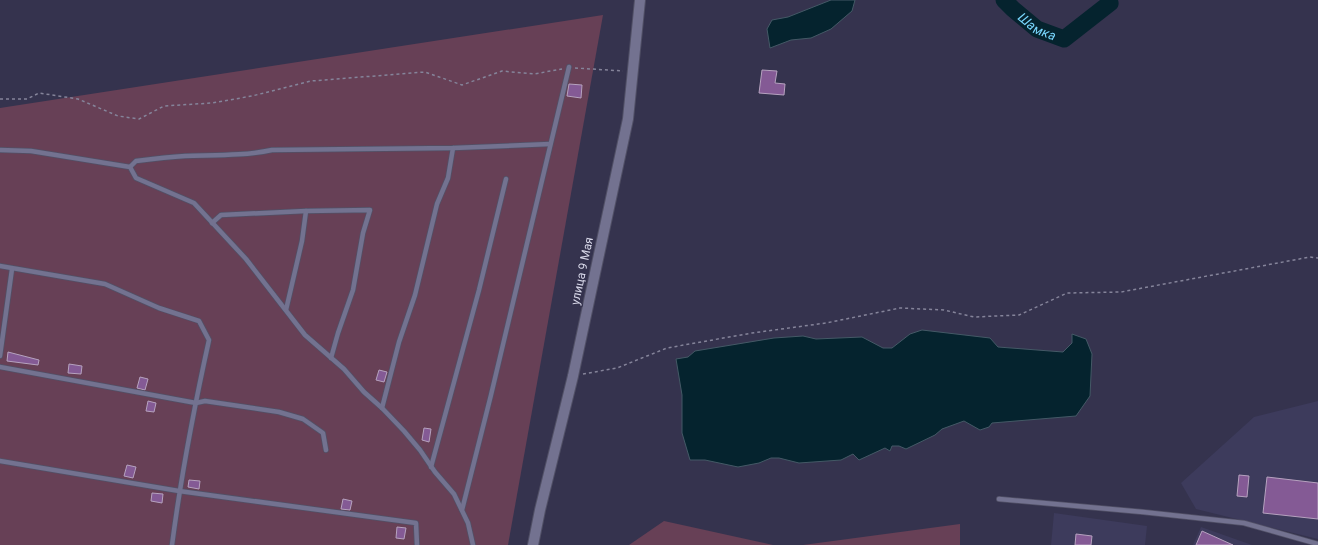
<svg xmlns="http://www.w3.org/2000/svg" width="1318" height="545" font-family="Roboto,sans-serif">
<rect width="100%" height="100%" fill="#35334e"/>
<g fill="#3d3b5c">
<path d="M 1318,401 L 1318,539 L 1196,509 L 1181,483 L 1254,417 Z"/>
<path d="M 1054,513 L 1147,526 L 1145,545 L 1051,545 Z"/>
<path d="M 1201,527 L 1252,545 L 1193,545 Z"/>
</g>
<g fill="#674056">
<path d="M 603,15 L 508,545 L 0,545 L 0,108 Z"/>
<path d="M 664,521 L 773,545 L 629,545 Z"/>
<path d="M 960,524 L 960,545 L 803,545 Z"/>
</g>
<g fill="#05232e" stroke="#445966">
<path d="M 831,0 L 855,0 L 852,11 L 831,29 L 811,38 L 791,40 L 770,48 L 767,29 L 772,20 L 788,17 Z"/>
<path d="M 922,330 L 990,338 L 998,347 L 1063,352 L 1072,343 L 1072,334 L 1086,339 L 1092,354 L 1090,396 L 1076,416 L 992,423 L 989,427 L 980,430 L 964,421 L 942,429 L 935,435 L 906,449 L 899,446 L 892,446 L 890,451 L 885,448 L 859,460 L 853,454 L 841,460 L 799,463 L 779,458 L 771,458 L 759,463 L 738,467 L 705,460 L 690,460 L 682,433 L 682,395 L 676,359 L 688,357 L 695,351 L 774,338 L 803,336 L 816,339 L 862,337 L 883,348 L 892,348 L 910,334 Z"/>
</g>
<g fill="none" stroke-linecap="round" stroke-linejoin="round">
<path stroke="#05232e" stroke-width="17" id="s1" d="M 1004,0 L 1013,9 L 1037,29 L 1064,39 L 1110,3 L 1109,0"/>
</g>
<g fill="#845a95" stroke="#b6a2bf">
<path d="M 762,70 L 777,71 L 775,83 L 785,84 L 784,95 L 759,93 Z"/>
<path d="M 569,84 L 582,85 L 581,98 L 567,96 Z"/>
<path d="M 8,352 L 39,360 L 38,365 L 7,361 Z"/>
<path d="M 69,364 L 82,366 L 81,374 L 68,373 Z"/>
<path d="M 379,370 L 387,372 L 384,382 L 376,380 Z"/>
<path d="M 140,377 L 148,379 L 145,390 L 137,388 Z"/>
<path d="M 148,401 L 156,403 L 154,412 L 146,411 Z"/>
<path d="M 424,428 L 431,429 L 429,442 L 422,440 Z"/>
<path d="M 127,465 L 136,467 L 133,478 L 124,476 Z"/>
<path d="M 1239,475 L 1249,476 L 1247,497 L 1237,496 Z"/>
<path d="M 1267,477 L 1318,483 L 1318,519 L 1263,513 Z"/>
<path d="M 189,480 L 200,481 L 199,489 L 188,487 Z"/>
<path d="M 152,493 L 163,494 L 162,503 L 151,501 Z"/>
<path d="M 343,499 L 352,501 L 350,510 L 341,509 Z"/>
<path d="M 397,527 L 406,528 L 404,539 L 396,538 Z"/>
<path d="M 1202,531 L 1233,545 L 1196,545 Z"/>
<path d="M 1076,534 L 1092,536 L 1091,545 L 1075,545 Z"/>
</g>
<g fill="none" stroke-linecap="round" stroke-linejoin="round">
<defs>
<g id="lane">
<path d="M 0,150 L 31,151 L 130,167 L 136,178 L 194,203 L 246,259 L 305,335 L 344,369 L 364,392 L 382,408 L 404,431 L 420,450 L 435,472 L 454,494 L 468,523 L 473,545"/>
<path d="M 130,167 L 136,161 C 152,159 169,157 185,156 C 214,155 244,156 272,150 L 453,148 L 550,144"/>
<path d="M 212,223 L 221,215 L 306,211 L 370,210 L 363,233 L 353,290 L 338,333 L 331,358"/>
<path d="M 0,266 L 105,284 L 159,308 L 199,321 L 209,340 C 194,408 181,476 172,545"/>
<path d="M 286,310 L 302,241 L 306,211"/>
<path d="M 0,356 L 12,269"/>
<path d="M 0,367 L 196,403 L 205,401 L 279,412 L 303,419 L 323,433 L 326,450"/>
<path d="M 382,408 L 399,342 L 415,295 L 437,204 L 448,178 L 453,148"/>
<path d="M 0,461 L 179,491 L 416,523 L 417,545"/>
<path d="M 431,467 L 479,290 L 506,179"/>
<path d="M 999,499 L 1143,512 L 1244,523 L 1318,544"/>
<path d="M 462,510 L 491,395 L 569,67"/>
</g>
<path id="secondary" d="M 533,545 L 540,510 L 573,376 L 628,119 L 640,0"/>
</defs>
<use href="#lane" stroke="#515066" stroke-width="6"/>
<use href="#secondary" stroke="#515066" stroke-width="12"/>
<g stroke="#85849a" stroke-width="1.5" stroke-dasharray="3 3" stroke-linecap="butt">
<path d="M 575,68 L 623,71"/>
<path d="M 0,99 L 27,99 L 39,93 L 78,99 L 118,116 L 139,119 L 164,106 L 212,103 L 252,96 L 311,81 L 425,72 L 462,85 L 502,71 L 534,74 L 562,69"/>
<path d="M 583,374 L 617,368 L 667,348 L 752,333 L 826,323 L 900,308 L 944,310 L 974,317 L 1019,315 L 1067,293 L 1121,292 L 1310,257 L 1318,258"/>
</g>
<use href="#lane" stroke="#737290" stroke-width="4.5"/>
<use href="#secondary" stroke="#737290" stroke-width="10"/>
</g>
<g text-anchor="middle" stroke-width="3" stroke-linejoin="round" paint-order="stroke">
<g font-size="12" fill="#d8d8e9" stroke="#35334e">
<text transform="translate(582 271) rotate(-78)" y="4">улица 9 Мая</text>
</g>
<g font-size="13" font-style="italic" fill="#79d7fe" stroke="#35334e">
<text dy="5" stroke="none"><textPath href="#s1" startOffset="43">Шамка</textPath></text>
</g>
</g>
</svg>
